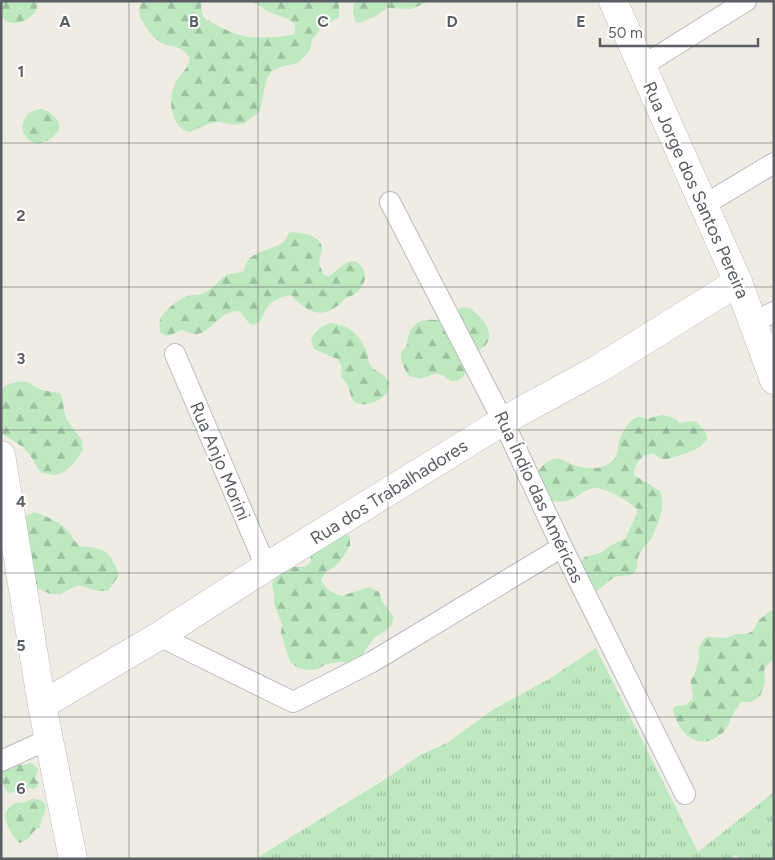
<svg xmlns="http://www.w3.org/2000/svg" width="775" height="860" font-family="Figtree,sans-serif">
<defs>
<pattern id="grass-tufts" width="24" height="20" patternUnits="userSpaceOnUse" patternTransform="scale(1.25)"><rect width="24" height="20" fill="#bee9c0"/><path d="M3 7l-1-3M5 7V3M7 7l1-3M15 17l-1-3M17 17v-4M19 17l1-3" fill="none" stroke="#9dc0a0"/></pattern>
<pattern id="forest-firs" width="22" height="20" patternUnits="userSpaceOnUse" patternTransform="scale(1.25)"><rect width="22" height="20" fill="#bee9c0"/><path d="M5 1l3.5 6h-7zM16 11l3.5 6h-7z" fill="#9dc0a0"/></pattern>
</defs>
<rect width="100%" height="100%" fill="#efede3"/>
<path fill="url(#grass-tufts)" d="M 596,648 L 698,852 L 774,792 L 774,859 L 739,859 L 737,855 L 728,859 L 255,859 L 384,780 L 420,755 L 447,743 L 494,709 L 549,679 Z"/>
<g fill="url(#forest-firs)">
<path d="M 1,1 L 37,1 C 40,14 24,24 12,23 C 7,23 5,19 1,17 Z"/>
<path d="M 141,1 L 202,1 L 201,7 L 203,17 C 215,25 229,32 243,36 C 253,39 285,37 294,34 L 295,24 L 288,19 L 269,12 L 251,1 L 339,1 L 339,17 L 322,27 L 312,40 L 310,50 L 298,63 L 280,67 L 271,72 L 266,81 L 260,111 L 245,123 L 236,125 L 218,122 L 208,124 L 190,132 C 187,131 183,130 180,127 C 169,115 169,95 176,82 C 182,71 187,71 190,58 C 182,47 178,48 167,45 C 157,42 151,35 146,27 C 139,16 138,14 141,1 Z"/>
<path d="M 354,1 L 431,1 L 411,9 L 387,8 L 374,17 L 359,23 L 355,21 L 353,12 Z"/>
<path d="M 42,109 C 68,120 63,136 39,144 C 15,141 18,110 42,109 Z"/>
<path d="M 292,232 C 302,233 321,235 322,248 C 322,253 321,252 320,256 C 318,262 321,270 324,275 L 329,276 C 335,272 346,261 352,261 C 356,261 359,263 361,266 C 370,275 363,289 353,295 C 351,296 348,297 346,298 C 342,301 339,306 334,308 C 316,320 303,307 291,295 C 284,296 273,300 268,306 C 262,314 265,320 254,325 L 249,323 L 239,311 C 219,310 210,336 193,334 C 190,334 186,331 182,330 C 173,333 168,340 160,332 C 160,328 159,324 160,320 C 162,313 178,299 185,297 C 191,294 199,296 204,293 C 213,289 218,281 225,276 C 231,272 238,274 244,271 C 247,245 283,254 288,234 Z"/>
<path d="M 462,307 C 470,307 476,312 481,318 C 489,327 494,340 482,348 C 478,351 472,352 469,357 C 466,363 467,370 464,376 C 450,388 450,376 438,374 C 432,373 428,378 422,378 C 418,378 413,377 409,376 C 405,370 398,359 402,351 C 403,349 406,347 407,345 C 408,342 407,337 409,334 C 413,322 423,319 434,320 C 436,320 441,320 442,320 C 450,318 455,311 462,307 Z"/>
<path d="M 330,323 C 351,325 362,336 368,356 C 369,359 368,363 371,366 C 376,373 388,374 389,385 C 390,398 367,408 356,403 C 351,401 350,391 348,386 C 346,383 344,380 341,377 L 342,368 L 338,359 L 329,356 L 314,349 L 311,339 C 315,331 322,326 330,323 Z"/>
<path d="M 25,381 L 41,390 L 60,393 L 63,401 L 64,411 L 67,420 L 82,440 L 83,450 C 76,460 69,472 56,475 C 51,475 45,473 40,472 L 30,455 L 23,447 L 1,433 L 1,390 C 8,383 15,382 25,381 Z"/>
<path d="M 661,415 L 671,417 L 680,423 C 690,421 696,419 702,428 C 706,432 707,434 707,439 C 704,443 702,446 698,448 C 694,451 668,460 664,459 C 660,459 657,456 653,454 L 644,455 C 638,462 633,467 634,475 L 660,491 C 664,506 662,511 657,525 C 655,530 654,535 651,539 C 647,544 642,548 639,555 C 636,560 639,568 634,573 C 629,577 621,575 615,577 C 607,581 602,589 593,592 L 579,564 L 585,557 L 600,553 L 612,545 L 625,539 L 637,513 L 637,509 C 629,501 605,487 594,488 C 585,489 580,496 572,499 C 564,503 556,502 548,500 L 537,475 C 540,466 550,457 560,459 C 564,460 567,462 571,464 C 580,468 591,470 601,467 C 606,466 614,461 616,456 C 618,453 618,449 618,445 C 621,434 626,423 637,417 L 642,417 L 647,419 Z"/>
<path d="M 34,512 C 45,516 59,521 67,530 C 71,534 74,541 79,546 C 106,549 109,549 119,575 L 108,591 L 98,591 L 78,585 L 61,594 L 50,594 L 23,581 L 20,524 L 26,516 Z"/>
<path d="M 343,530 L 350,537 L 350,546 L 341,560 L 334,567 L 326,572 L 321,580 C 326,590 332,593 342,596 C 351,592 360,591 369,587 L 379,592 L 382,601 L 394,617 L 391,626 L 384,632 L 375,637 L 358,660 L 349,663 L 339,662 L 326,664 L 318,669 L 308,670 L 298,668 L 290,662 L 281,633 L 282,624 L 274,604 L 274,594 L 272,584 L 276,575 L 284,570 L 294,567 L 304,567 L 311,562 L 310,551 Z"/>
<path d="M 770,611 L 774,611 L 774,659 L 768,664 L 764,670 L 765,681 L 764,686 L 760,696 L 751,702 L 741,702 C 737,707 734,713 731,718 C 729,722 728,726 726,729 C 724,732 720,735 717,737 C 696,751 677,730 673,710 L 675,706 L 685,705 L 689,702 L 692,699 L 693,694 L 691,685 L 691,680 L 696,671 L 697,667 L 699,658 L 698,649 L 703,640 L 707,637 L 726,638 L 736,634 L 746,634 L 751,632 L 754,629 L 759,620 Z"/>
<path d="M 30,763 L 32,763 L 38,769 L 35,779 L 39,782 L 37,787 L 34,789 L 29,788 L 25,793 L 20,794 L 14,792 L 9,793 C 5,790 5,785 1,782 L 1,768 L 12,769 L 17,764 L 24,765 Z"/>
<path d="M 33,799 C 56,800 41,815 40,827 L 33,832 L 28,839 L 20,843 C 15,840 5,824 5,817 C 4,811 11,806 15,803 L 24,802 Z"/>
</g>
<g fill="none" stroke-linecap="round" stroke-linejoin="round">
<defs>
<g id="street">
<path d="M 642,66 L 746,1"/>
<path d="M 390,202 L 503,421 L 562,547 L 685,794"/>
<path d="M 704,205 L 774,163"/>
<path d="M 752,323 L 774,312"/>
<path d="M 175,354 L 266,567"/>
<path d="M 159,636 L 293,702 L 372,662 L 562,547"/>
<path d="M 1,761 L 49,739"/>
</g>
<g id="secondary">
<path d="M 613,1 L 738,282 L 774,380"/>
<path d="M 1,455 L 42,705 L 73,859"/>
<path d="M 42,705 L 159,636 L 266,567 L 503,421 L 600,368 L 738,282"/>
</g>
</defs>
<use href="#street" stroke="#b8bbc1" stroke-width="22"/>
<use href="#secondary" stroke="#b9bcc3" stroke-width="29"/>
<use href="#street" stroke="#fff" stroke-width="20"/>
<use href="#secondary" stroke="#fff" stroke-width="28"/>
</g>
<path fill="none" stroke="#5b5f65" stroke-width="1" stroke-opacity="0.55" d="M 129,1 L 129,859M 258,1 L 258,859M 388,1 L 388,859M 517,1 L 517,859M 646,1 L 646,859M 1,143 L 774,143M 1,287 L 774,287M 1,430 L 774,430M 1,573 L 774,573M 1,717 L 774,717"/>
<g text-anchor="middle" stroke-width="4" stroke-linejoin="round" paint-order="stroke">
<g font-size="18" fill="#5b5f65" stroke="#fff">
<text transform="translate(696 190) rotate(66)" y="6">Rua Jorge dos Santos Pereira</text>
<text transform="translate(220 461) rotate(67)" y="6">Rua Anjo Morini</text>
<text transform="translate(389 492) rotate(-32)" y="6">Rua dos Trabalhadores</text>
<text transform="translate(539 497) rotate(65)" y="6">Rua Índio das Américas</text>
</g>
</g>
<g font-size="16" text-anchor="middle" font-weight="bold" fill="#5b5f65" stroke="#fff" stroke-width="4" stroke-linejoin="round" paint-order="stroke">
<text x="65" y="27">A</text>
<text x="194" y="27">B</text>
<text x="323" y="27">C</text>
<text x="452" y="27">D</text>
<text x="581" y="27">E</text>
<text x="21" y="77">1</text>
<text x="21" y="221">2</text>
<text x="21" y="364">3</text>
<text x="21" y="507">4</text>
<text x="21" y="651">5</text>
<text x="21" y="794">6</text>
</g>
<rect width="775" height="860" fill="none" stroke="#5b5f65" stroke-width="5"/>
<path d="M600 38v8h158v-8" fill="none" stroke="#5b5f65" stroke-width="2.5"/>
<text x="608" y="38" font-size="15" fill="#5b5f65" stroke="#ffffff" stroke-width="4" paint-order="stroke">50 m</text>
</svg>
